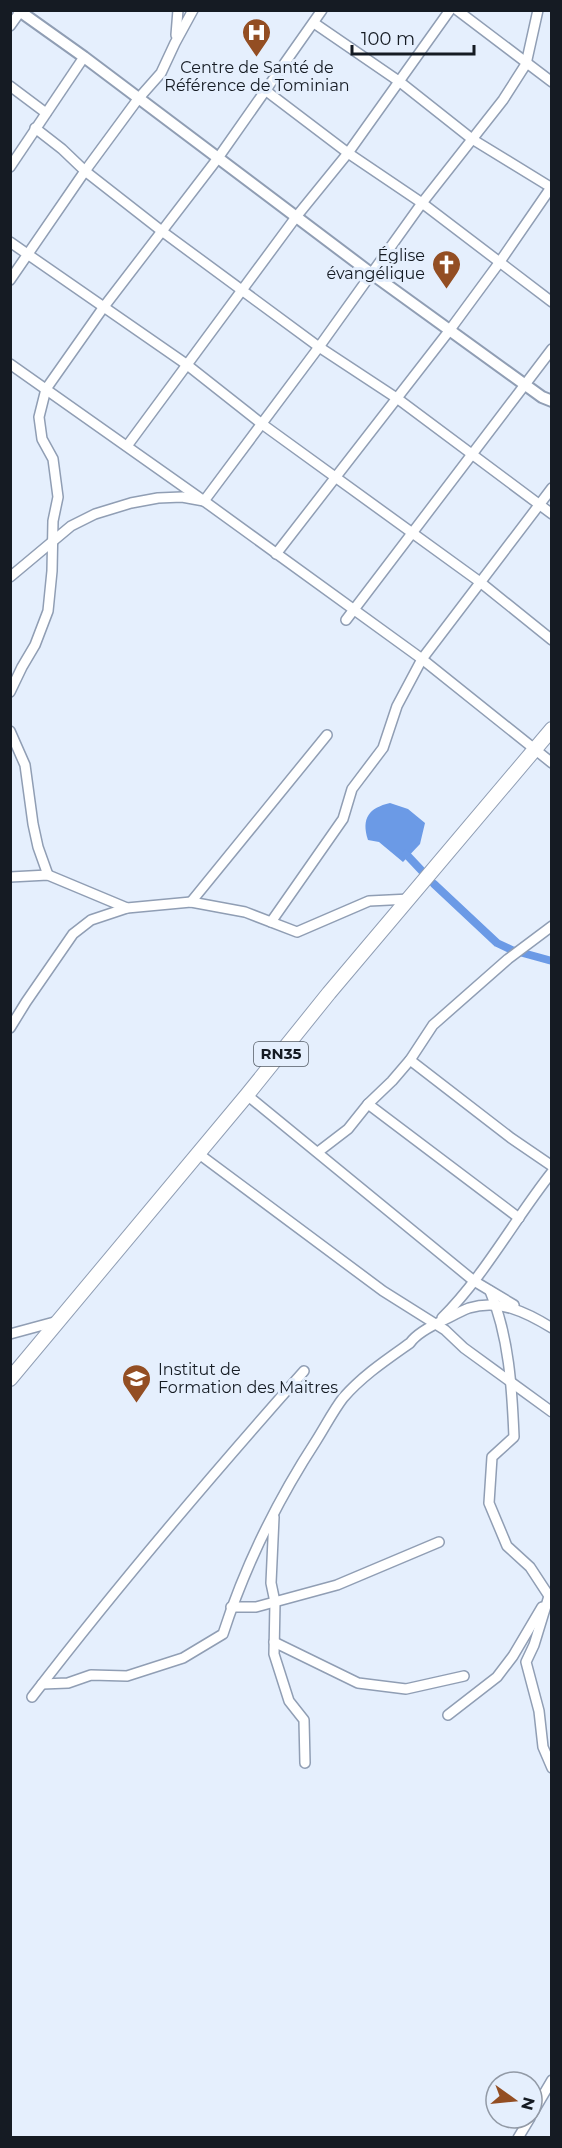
<svg xmlns="http://www.w3.org/2000/svg" width="562" height="2148" font-family="Montserrat,sans-serif">
<rect width="100%" height="100%" fill="#e5effd"/>
<path fill="#6b9ae6" d="M 390,803 L 408,809 L 425,823 L 420,844 L 403,862 L 379,842 L 368,840 C 361,818 369,808 390,803 Z"/>
<g fill="none" stroke-linecap="round" stroke-linejoin="round">
<g stroke="#6b9ae6" stroke-width="8">
<path d="M 406,854 L 422,871"/>
<path d="M 434,884 L 497,943 L 512,950 L 552,961"/>
</g>
<defs>
<g id="minor">
<path d="M 457,10 L 552,82"/>
<path d="M 314,23 L 400,82 L 472,139 L 552,188"/>
<path d="M 10,26 L 20,12"/>
<path d="M 176,35 L 178,10"/>
<path d="M 10,86 L 46,113"/>
<path d="M 265,90 L 348,153 L 422,203 L 552,302"/>
<path d="M 35,128 L 62,149 L 85,171 L 163,232 L 319,347 L 398,399 L 552,514"/>
<path d="M 10,167 L 84,57"/>
<path d="M 10,242 L 186,364 L 262,424 L 480,582 L 552,640"/>
<path d="M 10,280 L 85,171 L 138,99 L 161,73 L 175,43 L 193,10"/>
<path d="M 10,364 L 204,501 L 422,659 L 552,763"/>
<path d="M 127,446 L 296,217 L 348,153 L 450,10"/>
<path d="M 276,554 L 449,331 L 499,263 L 552,186"/>
<path d="M 10,577 L 71,526 L 95,514 L 131,503 L 158,498 L 182,497 L 204,501 L 319,347 L 422,203 L 503,100 L 526,64 L 538,10"/>
<path d="M 346,620 L 552,349"/>
<path d="M 10,692 L 22,667 L 35,645 L 48,611 L 52,571 L 53,521 L 58,497 L 53,459 L 42,439 L 39,417 L 46,389 L 103,308 L 218,158 L 322,10"/>
<path d="M 10,731 L 25,765 L 33,824 L 38,847 L 48,875"/>
<path d="M 10,877 L 48,875 L 127,908 L 191,902 L 245,912 L 297,932 L 369,901 L 410,899"/>
<path d="M 191,902 L 327,735"/>
<path d="M 271,922 L 343,819 L 352,789 L 383,748 L 397,706 L 422,659 L 552,488"/>
<path d="M 10,1028 L 26,1002 L 73,934 L 91,920 L 127,908"/>
<path d="M 410,1060 L 511,1138 L 552,1166"/>
<path d="M 247,1095 L 474,1281 L 514,1305"/>
<path d="M 368,1104 L 519,1218"/>
<path d="M 318,1152 L 348,1129 L 368,1104 L 392,1081 L 410,1060 L 433,1025 L 508,959 L 552,926"/>
<path d="M 199,1154 L 383,1291 L 445,1330 L 464,1348 L 552,1412"/>
<path d="M 490,1291 C 509,1336 512,1388 514,1437 L 492,1457 L 489,1503 L 507,1546 L 530,1567 L 549,1596 L 534,1645 L 526,1662 L 539,1711 L 543,1747 L 552,1768"/>
<path d="M 442,1318 C 485,1275 514,1220 552,1172"/>
<path d="M 10,1334 L 58,1321"/>
<path d="M 274,1517 L 271,1583 L 275,1602 L 274,1654 L 289,1701 L 304,1720 L 305,1763"/>
<path d="M 231,1607 L 256,1607 L 337,1585 L 439,1542"/>
<path d="M 274,1642 L 358,1683 L 406,1689 L 464,1676"/>
<path d="M 42,1684 L 68,1683 L 91,1675 L 127,1676 L 183,1658 L 223,1634 C 245,1566 277,1501 316,1441 C 325,1427 333,1411 343,1398 C 362,1376 386,1360 410,1343 C 417,1333 433,1325 444,1320 C 452,1316 461,1311 469,1308 C 500,1299 526,1312 552,1328"/>
<path d="M 32,1697 C 118,1585 210,1477 304,1371"/>
<path d="M 448,1715 L 497,1677 L 513,1656 L 542,1607"/>
<path d="M 532,2114 L 552,2080"/>
<path d="M 518,2138 L 530,2118"/>
</g>
<path id="tertiary" d="M 18,10 L 84,57 L 372,274 L 542,397 L 552,401"/>
<path id="primary" d="M 10,1379 L 247,1095 L 329,993 L 552,729"/>
</defs>
<use href="#minor" stroke="#909eb4" stroke-width="12"/>
<use href="#tertiary" stroke="#909eb4" stroke-width="14"/>
<use href="#primary" stroke="#909eb4" stroke-width="16"/>
<use href="#minor" stroke="#fff" stroke-width="9"/>
<use href="#tertiary" stroke="#fff" stroke-width="10"/>
<use href="#primary" stroke="#fff" stroke-width="14"/>
</g>
<defs>
<symbol id="hospital-pin" viewBox="-11 -11 22 30"><path d="M0 17L-7.5 6A9.5 9.5 0 1 1 7.5 6Z" fill="#934e23" stroke="#e5effd"/><path d="M-5-5h3v3.5h4V-5h3V5h-3V1.5h-4V5h-3Z" fill="#fff"/></symbol>
<symbol id="church-pin" viewBox="-11 -11 22 30"><path d="M0 17L-7.5 6A9.5 9.5 0 1 1 7.5 6Z" fill="#934e23" stroke="#e5effd"/><path d="M-1.2-6h2.4v3.5h3.3v2.4h-3.3V6h-2.4V-.1h-3.3v-2.4h3.3Z" fill="#fff"/></symbol>
<symbol id="school-pin" viewBox="-11 -11 22 30"><path d="M0 17L-7.5 6A9.5 9.5 0 1 1 7.5 6Z" fill="#934e23" stroke="#e5effd"/><path d="M0-5L7-2L0 1L-7-2ZM-4 1L0 2.5L4 1V4Q0 6-4 4Z" fill="#fff"/></symbol>
</defs>
<g fill-rule="evenodd">
<use href="#hospital-pin" x="240" y="16" width="33" height="45"/>
<use href="#church-pin" x="430" y="248" width="33" height="45"/>
<use href="#school-pin" x="120" y="1362" width="33" height="45"/>
</g>
<g text-anchor="middle" stroke-width="6" stroke-linejoin="round" paint-order="stroke">
<rect fill="#e5effd" stroke="#535b64" stroke-width="1.5" x="254" y="1042" width="54" height="24" rx="4.5"/>
<g font-size="15" font-weight="bold" fill="#151b23">
<text x="281" y="1059">RN35</text>
</g>
<g font-size="16" fill="#151b23" stroke="#e5effd">
<text x="257" y="73">Centre de Santé de<tspan x="257" dy="18">Référence de Tominian</tspan></text>
<text x="425" y="261" text-anchor="end">Église<tspan x="425" dy="18">évangélique</tspan></text>
<text x="158" y="1375" text-anchor="start">Institut de<tspan x="158" dy="18">Formation des Maitres</tspan></text>
</g>
</g>
<rect width="562" height="2148" fill="none" stroke="#151b23" stroke-width="24"/>
<g transform="translate(514 2100) rotate(105)"><circle r="28" fill="#e5effd" stroke="#929aa6" stroke-width="1.5"/>
<path d="M0-4.5L10 22L0 15L-10 22Z" fill="#934e23"/>
<text y="-9" font-size="16" font-weight="bold" text-anchor="middle" fill="#151b23">N</text>
</g>
<path d="M352 45v9h122v-9" fill="none" stroke="#151b23" stroke-width="3"/>
<text x="361" y="45" font-size="18" fill="#151b23" stroke="#e5effd" stroke-width="4.5" paint-order="stroke">100 m</text>
</svg>
